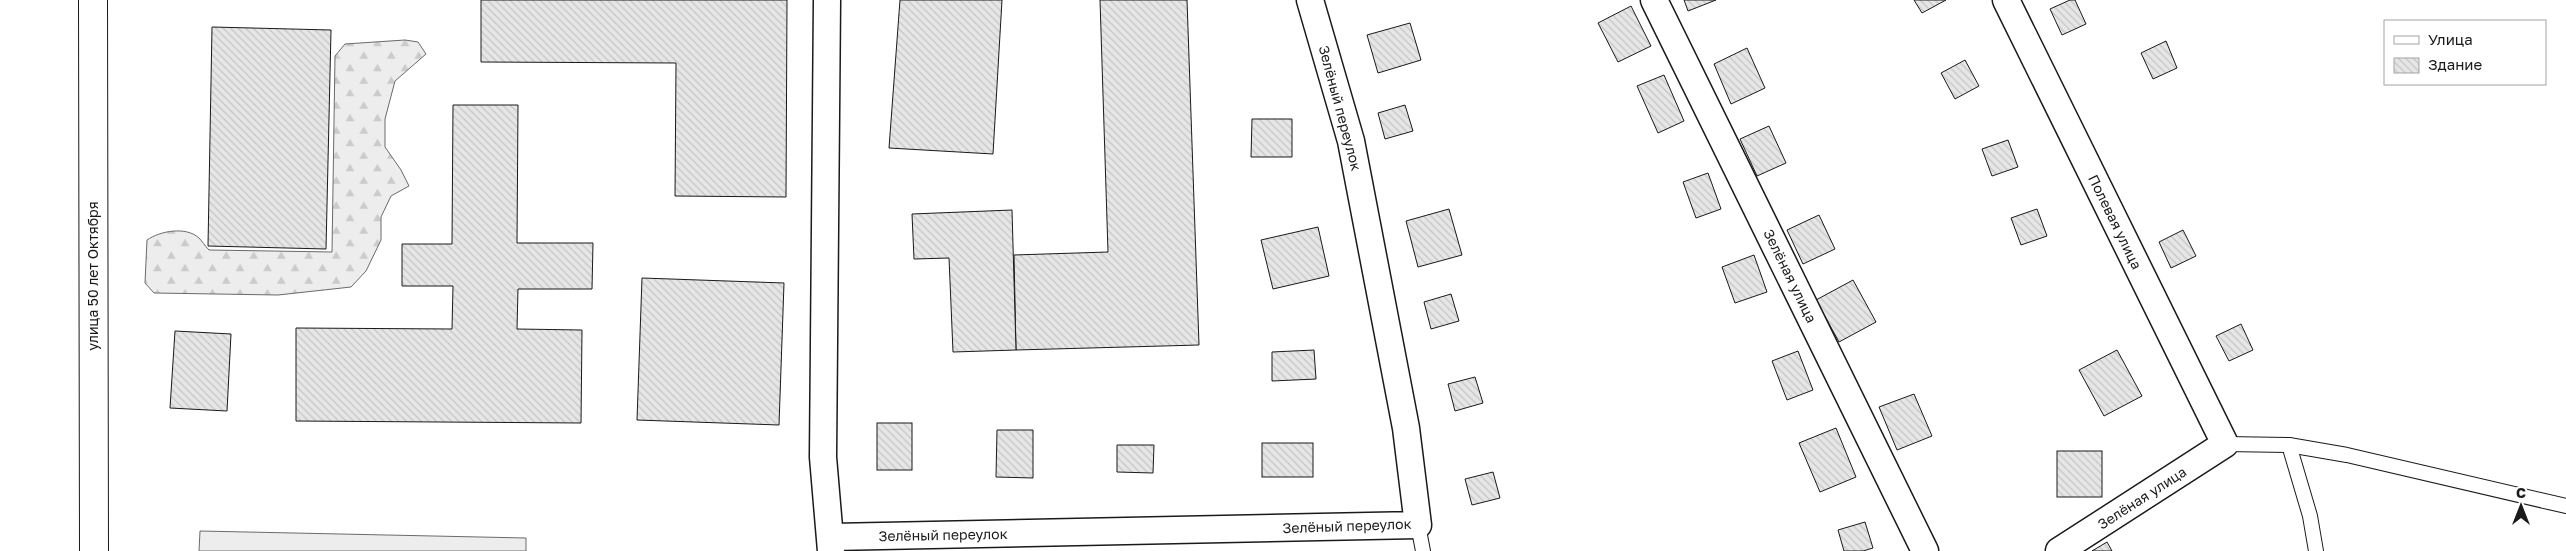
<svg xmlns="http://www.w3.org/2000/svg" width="2566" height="551" font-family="'Golos Text',sans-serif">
<defs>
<pattern id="forest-firs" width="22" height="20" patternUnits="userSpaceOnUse" patternTransform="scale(1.25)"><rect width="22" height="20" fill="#ededed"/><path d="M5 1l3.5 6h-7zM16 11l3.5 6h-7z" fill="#cbcbcb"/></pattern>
<pattern id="building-back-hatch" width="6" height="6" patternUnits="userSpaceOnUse" patternTransform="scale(1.25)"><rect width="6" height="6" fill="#e6e6e6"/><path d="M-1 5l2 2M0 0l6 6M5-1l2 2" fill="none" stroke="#c5c5c5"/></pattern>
</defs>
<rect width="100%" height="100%" fill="#fff"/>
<path fill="url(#forest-firs)" stroke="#6a6a6a" d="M 405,40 L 418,42 L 426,54 L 395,81 L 385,119 L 385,147 L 401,170 L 409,186 L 391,196 L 381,217 L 381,240 L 366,271 L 351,287 L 278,295 L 154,293 L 145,283 L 147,240 C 160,231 186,226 199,238 C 202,241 205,246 209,250 L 332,252 L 335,56 L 345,44 Z"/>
<path fill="#ededed" stroke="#6a6a6a" d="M 200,531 L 526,538 L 526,551 L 199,551 Z"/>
<g fill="url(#building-back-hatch)" stroke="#1a1a1a">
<path d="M 481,0 L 787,0 L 786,197 L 675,196 L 676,63 L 481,62 Z"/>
<path d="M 900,0 L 1002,0 L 993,154 L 889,148 Z"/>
<path d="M 1100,0 L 1187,0 L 1199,345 L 1016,350 L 1014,255 L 1108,252 Z"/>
<path d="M 1684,0 L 1716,0 L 1688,11 Z"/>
<path d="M 1914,0 L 1946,0 L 1922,13 Z"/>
<path d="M 2070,0 L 2075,0 L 2086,24 L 2062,35 L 2050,9 Z"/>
<path d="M 1631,6 L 1651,46 L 1618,62 L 1598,23 Z"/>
<path d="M 1410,23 L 1421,60 L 1378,73 L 1367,35 Z"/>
<path d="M 212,27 L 331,30 L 326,249 L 208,246 Z"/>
<path d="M 2166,41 L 2177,68 L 2153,79 L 2141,53 Z"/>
<path d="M 1747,48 L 1765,88 L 1731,104 L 1714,64 Z"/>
<path d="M 1965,60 L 1979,86 L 1955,99 L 1941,73 Z"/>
<path d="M 1664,75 L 1684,121 L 1658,133 L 1637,86 Z"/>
<path d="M 453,105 L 518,105 L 517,243 L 593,243 L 592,289 L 518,289 L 517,329 L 582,330 L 581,423 L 296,421 L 296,328 L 452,329 L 453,286 L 402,286 L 402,244 L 452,244 Z"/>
<path d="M 1405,105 L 1413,131 L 1385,139 L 1378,113 Z"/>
<path d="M 1252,119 L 1292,119 L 1292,157 L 1251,157 Z"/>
<path d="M 1769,126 L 1786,163 L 1757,176 L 1740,139 Z"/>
<path d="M 2008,140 L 2018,167 L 1992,176 L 1982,149 Z"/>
<path d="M 1708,173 L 1721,209 L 1696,218 L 1683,182 Z"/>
<path d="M 1449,209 L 1462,255 L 1418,267 L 1406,221 Z"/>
<path d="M 2037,209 L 2047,236 L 2021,245 L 2011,218 Z"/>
<path d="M 1012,210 L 1016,350 L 953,352 L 949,258 L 914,259 L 912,214 Z"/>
<path d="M 1819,215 L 1835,249 L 1803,264 L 1787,230 Z"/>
<path d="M 1318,227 L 1329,276 L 1273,289 L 1261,240 Z"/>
<path d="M 2183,230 L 2196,256 L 2171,268 L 2159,242 Z"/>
<path d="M 1754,255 L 1767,292 L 1735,303 L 1722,267 Z"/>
<path d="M 642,278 L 784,283 L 779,425 L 637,420 Z"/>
<path d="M 1853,280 L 1876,322 L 1839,342 L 1816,300 Z"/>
<path d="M 1451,294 L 1459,321 L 1431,329 L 1424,302 Z"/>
<path d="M 2241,324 L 2253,350 L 2229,361 L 2216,336 Z"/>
<path d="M 175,331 L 231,334 L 227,411 L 170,408 Z"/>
<path d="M 1314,350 L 1316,379 L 1272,381 L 1272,352 Z"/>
<path d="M 2117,350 L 2142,396 L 2104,416 L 2079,370 Z"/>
<path d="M 1798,351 L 1813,390 L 1787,400 L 1772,361 Z"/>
<path d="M 1475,377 L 1483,403 L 1455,411 L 1448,384 Z"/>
<path d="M 1914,394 L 1932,436 L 1897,450 L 1879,407 Z"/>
<rect x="877" y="423" width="35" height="47"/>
<path d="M 1836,428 L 1856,477 L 1820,492 L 1799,443 Z"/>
<path d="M 997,430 L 1033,430 L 1033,478 L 996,477 Z"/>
<rect x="1262" y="443" width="51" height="34"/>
<path d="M 1117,445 L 1154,445 L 1153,473 L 1117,472 Z"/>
<rect x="2057" y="451" width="45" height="46"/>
<path d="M 1493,472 L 1500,498 L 1472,505 L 1465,479 Z"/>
<path d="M 1865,522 L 1873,548 L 1863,551 L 1844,551 L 1838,530 Z"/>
<path d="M 2107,542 L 2112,551 L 2092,551 Z"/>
</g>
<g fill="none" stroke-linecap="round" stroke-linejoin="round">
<defs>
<g id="service">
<path d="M 2225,444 L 2289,445 L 2347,455 L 2566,506"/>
<path d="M 2289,445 L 2310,516 L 2316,551"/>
<path d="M 1418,525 L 1423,551"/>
</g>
<g id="minor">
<path d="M 827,0 L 823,457 L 831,551"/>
<path d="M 1654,0 L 1925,551"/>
<path d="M 2006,0 L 2225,444 L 2059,551"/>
<path d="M 832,537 L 1418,525 L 1406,428 L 1351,141 L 1310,0"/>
</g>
<path id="tertiary" d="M 93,0 L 94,551"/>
</defs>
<use href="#service" stroke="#1a1a1a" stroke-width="16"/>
<use href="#minor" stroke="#1a1a1a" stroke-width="29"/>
<use href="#tertiary" stroke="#1a1a1a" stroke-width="30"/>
<use href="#service" stroke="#fff" stroke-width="14"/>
<use href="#minor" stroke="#fff" stroke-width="26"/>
<use href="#tertiary" stroke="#fff" stroke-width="28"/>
</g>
<g text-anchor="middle" stroke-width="4" stroke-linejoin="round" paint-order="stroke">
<g font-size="14" fill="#1a1a1a" stroke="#fff">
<text transform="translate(1340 108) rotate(75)" y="5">Зелёный переулок</text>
<text transform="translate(2115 222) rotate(64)" y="5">Полевая улица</text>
<text transform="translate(93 276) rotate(-90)" y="5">улица 50 лет Октября</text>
<text transform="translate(1790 276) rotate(64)" y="5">Зелёная улица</text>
<text transform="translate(2142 498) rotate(-33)" y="5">Зелёная улица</text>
<text transform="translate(1347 526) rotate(-2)" y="5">Зелёный переулок</text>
<text transform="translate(943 535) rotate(-1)" y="5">Зелёный переулок</text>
</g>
</g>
<rect x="2384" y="20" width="162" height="65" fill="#ffffff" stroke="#a3a3a3"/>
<rect x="2394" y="36" width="25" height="8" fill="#ffffff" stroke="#a3a3a3"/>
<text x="2428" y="45" font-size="15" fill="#1a1a1a">Улица</text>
<rect x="2394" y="58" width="25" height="15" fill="url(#building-back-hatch)" stroke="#a3a3a3"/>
<text x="2428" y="70" font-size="15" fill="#1a1a1a">Здание</text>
<g transform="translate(2521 506)" stroke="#ffffff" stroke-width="4" paint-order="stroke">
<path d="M0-4L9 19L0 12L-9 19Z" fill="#1a1a1a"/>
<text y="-8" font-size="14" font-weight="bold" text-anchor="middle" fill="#1a1a1a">С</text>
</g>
</svg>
